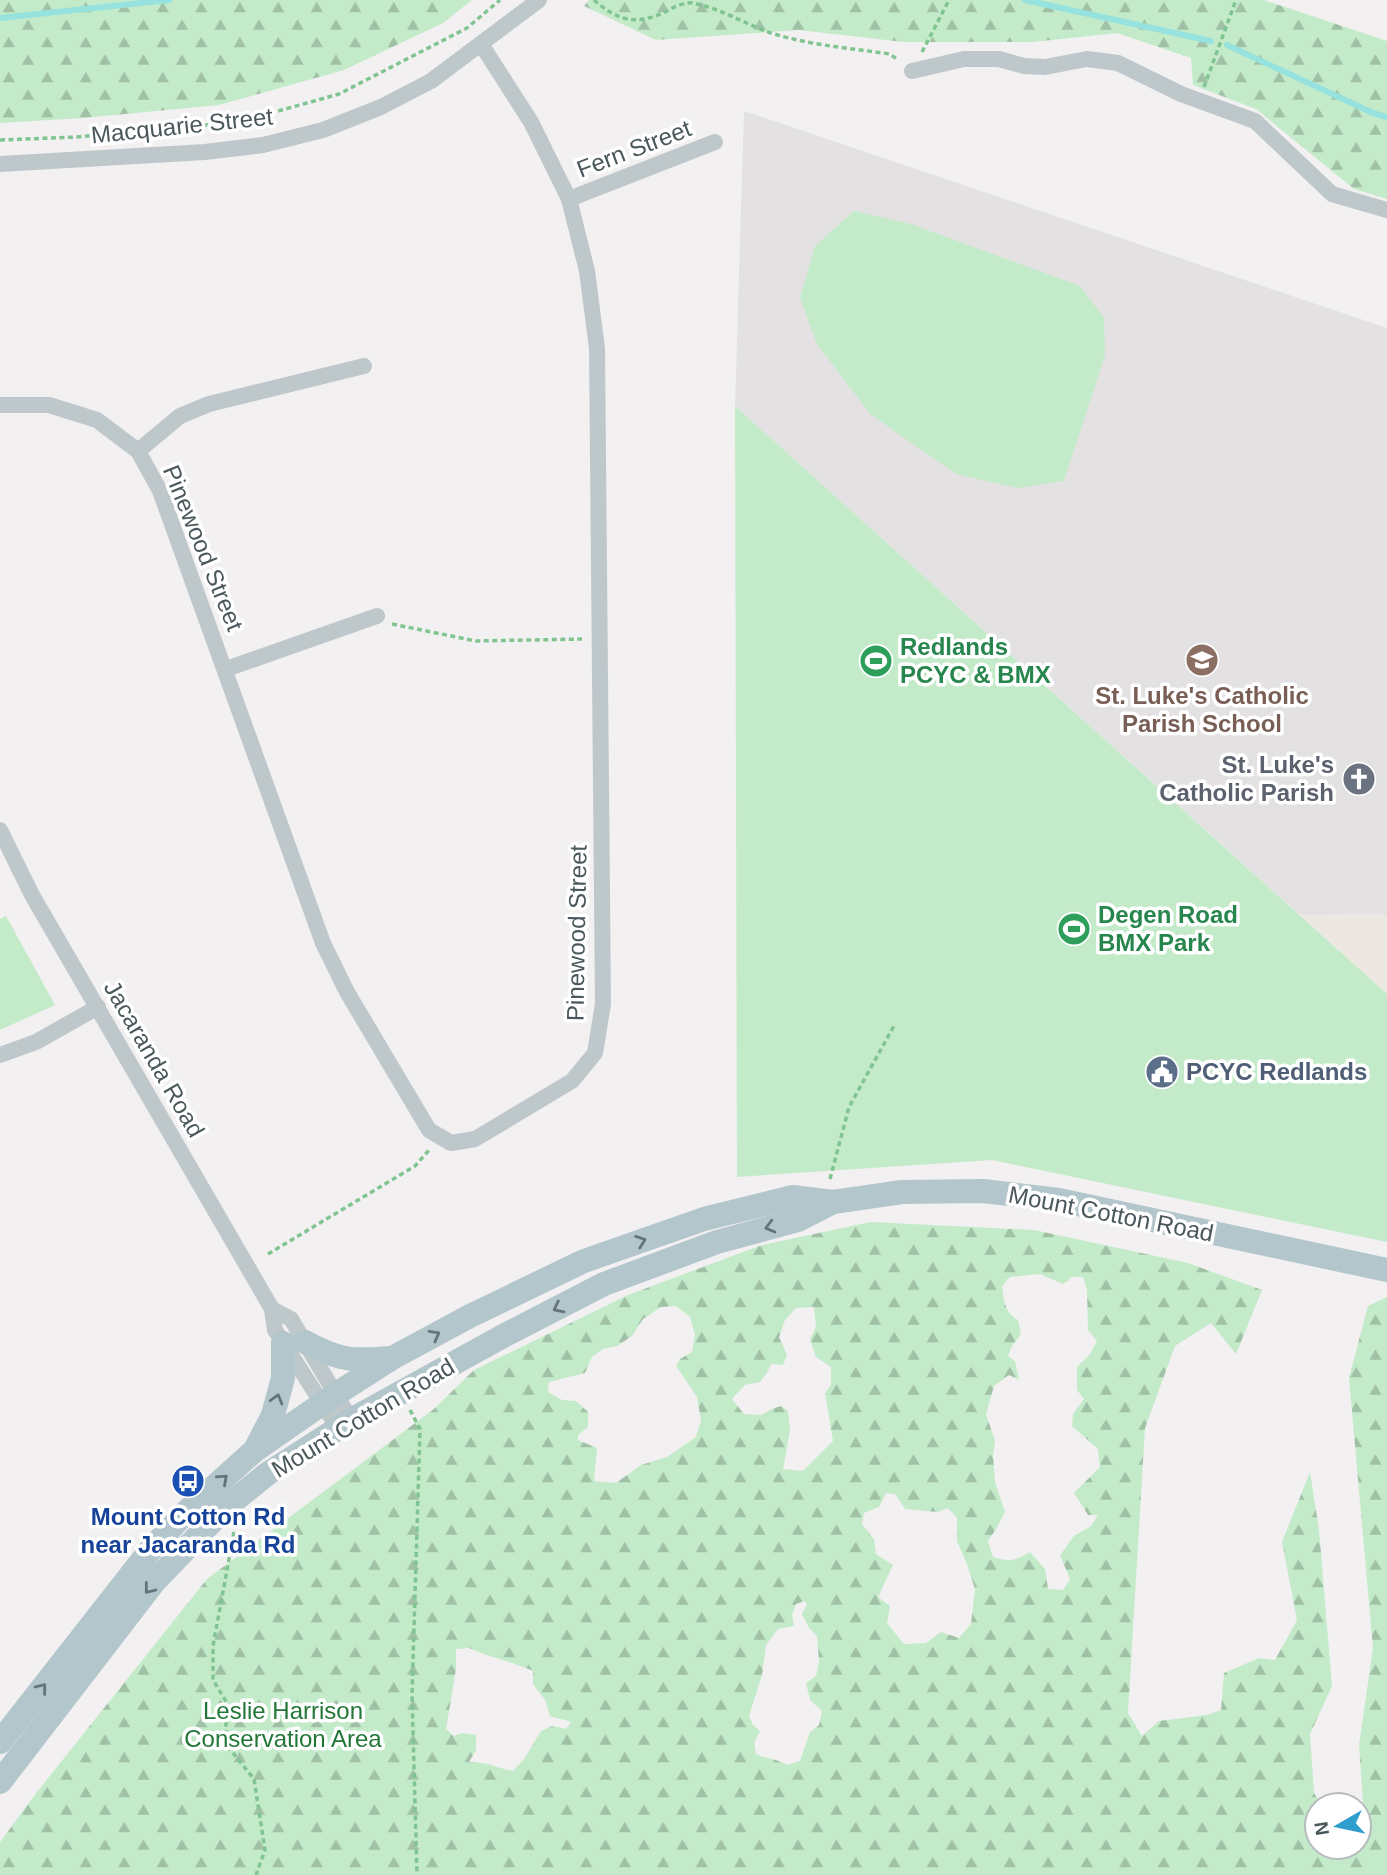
<svg xmlns="http://www.w3.org/2000/svg" width="1387" height="1875" font-family="Arial,sans-serif">
<defs>
<pattern id="forest-firs" width="22" height="20" patternUnits="userSpaceOnUse" patternTransform="scale(1.75)"><rect width="22" height="20" fill="#c4ebc9"/><path d="M5 1l3.5 6h-7zM16 11l3.5 6h-7z" fill="#a1c1a6"/></pattern>
</defs>
<rect width="100%" height="100%" fill="#f2f0f1"/>
<path fill="#ece7e0" d="M 1387,914 L 1387,994 L 1300,915 Z"/>
<path fill="#e3e1e2" d="M 744,111 L 1387,328 L 1387,914 L 1300,915 L 735,406 Z"/>
<g fill="url(#forest-firs)" fill-rule="evenodd">
<path d="M 0,0 L 472,0 L 443,23 L 344,70 L 219,105 L 83,118 L 0,123 Z"/>
<path d="M 589,0 L 1264,0 L 1387,41 L 1387,199 L 1354,189 L 1256,109 L 1193,85 L 1191,58 L 1117,33 L 1033,42 L 903,42 L 799,30 L 656,40 L 584,6 Z"/>
<path d="M 871,1222 L 1034,1230 L 1188,1263 L 1262,1290 L 1236,1354 L 1211,1323 L 1175,1346 L 1145,1428 L 1128,1713 L 1142,1736 L 1159,1721 L 1207,1715 L 1221,1710 L 1224,1673 L 1259,1658 L 1275,1660 L 1297,1620 L 1282,1542 L 1310,1472 L 1319,1530 L 1332,1686 L 1310,1734 L 1314,1793 L 1322,1805 L 1317,1805 L 1317,1847 L 1359,1847 L 1359,1807 L 1363,1803 L 1359,1745 L 1373,1648 L 1349,1378 L 1368,1306 L 1387,1297 L 1387,1875 L 0,1875 L 0,1842 L 37,1792 L 207,1579 L 434,1409 L 474,1370 L 628,1295 L 762,1245 ZM 1040,1274 L 1063,1284 L 1072,1277 L 1083,1277 L 1087,1290 L 1088,1330 L 1097,1341 L 1090,1354 L 1077,1367 L 1077,1390 L 1084,1399 L 1073,1414 L 1072,1426 L 1098,1449 L 1100,1467 L 1074,1493 L 1088,1515 L 1098,1515 L 1091,1526 L 1074,1536 L 1060,1555 L 1070,1579 L 1063,1590 L 1048,1589 L 1045,1569 L 1030,1552 C 1015,1561 1010,1562 993,1557 L 988,1541 L 996,1529 L 1005,1512 L 995,1482 L 993,1456 L 995,1441 L 986,1414 L 994,1386 L 1009,1375 L 1019,1380 L 1015,1361 L 1008,1356 L 1012,1346 L 1021,1334 L 1018,1320 C 1004,1312 1004,1300 1002,1286 L 1010,1277 ZM 676,1306 L 690,1317 L 695,1335 L 692,1352 L 680,1359 L 676,1366 L 697,1397 L 701,1420 L 696,1437 L 667,1457 L 641,1465 L 616,1483 L 594,1481 L 597,1448 L 578,1440 L 578,1435 L 588,1427 L 588,1412 L 576,1401 L 562,1400 L 548,1392 L 549,1382 L 585,1373 L 592,1357 L 603,1349 L 617,1346 L 632,1336 L 643,1319 L 661,1307 ZM 814,1307 L 816,1326 L 810,1340 L 816,1357 L 831,1367 L 831,1385 L 825,1393 L 833,1441 L 803,1471 L 783,1469 L 790,1430 L 788,1411 L 781,1406 L 772,1409 L 761,1415 L 744,1414 L 732,1399 L 745,1385 L 760,1382 L 767,1373 L 771,1364 L 783,1365 L 787,1355 L 779,1337 L 785,1320 L 796,1308 ZM 886,1493 L 895,1494 L 905,1509 L 938,1512 L 948,1508 L 957,1518 L 957,1541 L 967,1564 L 975,1589 L 971,1624 L 959,1638 L 941,1632 L 926,1643 L 904,1644 L 887,1623 L 890,1606 L 878,1597 L 893,1565 L 876,1554 L 874,1539 L 862,1524 L 864,1513 L 879,1507 ZM 805,1601 L 807,1605 L 802,1614 L 809,1628 L 817,1636 L 819,1661 L 816,1676 L 806,1683 L 810,1700 L 822,1711 L 819,1725 L 810,1732 L 800,1761 L 787,1765 C 777,1759 767,1759 756,1754 L 754,1743 L 760,1731 L 753,1725 L 749,1716 L 762,1675 L 766,1645 L 778,1629 L 794,1626 L 792,1615 L 796,1604 ZM 469,1648 C 490,1658 512,1661 533,1671 L 533,1684 L 545,1700 L 550,1716 L 571,1722 L 566,1729 L 552,1726 L 541,1731 L 524,1759 L 513,1771 C 498,1768 484,1761 469,1762 L 476,1750 L 476,1735 L 462,1733 L 454,1736 L 446,1729 L 456,1669 L 456,1649 Z"/>
</g>
<g fill="#c4ebc9">
<path d="M 854,211 L 911,224 L 1080,286 L 1104,318 L 1105,355 L 1064,481 L 1017,488 L 956,474 L 870,414 L 817,344 L 800,298 L 815,246 Z"/>
<path d="M 735,406 L 1387,994 L 1387,1242 L 992,1160 L 737,1177 Z"/>
<path d="M 6,916 L 55,1005 L 0,1030 L 0,919 Z"/>
</g>
<g fill="none" stroke-linecap="round" stroke-linejoin="round">
<g stroke="#96e2de" stroke-width="6">
<path d="M 1025,0 L 1211,41"/>
<path d="M 0,18 L 169,0"/>
<path d="M 1227,45 L 1373,113 L 1387,117"/>
</g>
<g stroke="#80c591" stroke-width="3.5" stroke-dasharray="5 3.5" stroke-linecap="butt">
<path d="M 594,0 C 618,21 637,26 667,11 C 674,7 684,2 692,3 C 718,7 743,23 768,32 C 807,45 849,48 890,54 L 898,60"/>
<path d="M 922,52 L 949,0"/>
<path d="M 1204,87 L 1236,0"/>
<path d="M 0,140 L 77,137 L 239,122 L 339,94 L 467,28 L 500,0"/>
<path d="M 392,624 L 476,641 L 582,639"/>
<path d="M 830,1179 L 849,1107 L 895,1024"/>
<path d="M 268,1254 L 415,1166 L 430,1149"/>
<path d="M 410,1410 L 420,1429 L 412,1695 L 417,1875"/>
<path d="M 234,1532 L 213,1646 L 213,1680 L 227,1703 L 225,1743 L 254,1779 L 265,1850 L 256,1875"/>
</g>
<g stroke="#bec8cb" stroke-width="16">
<path d="M 912,71 L 964,59 L 999,59 L 1024,66 L 1045,67 L 1087,59 L 1118,63 L 1181,94 L 1255,121 L 1332,194 L 1387,210"/>
<path d="M 0,164 L 205,152 L 263,145 L 323,130 L 381,107 L 431,81 L 539,0"/>
<path d="M 569,199 L 715,142"/>
<path d="M 0,405 L 49,405 L 97,420 L 138,451 L 160,491 L 323,943 L 347,992 L 429,1130 L 451,1143 L 475,1139 L 572,1081 L 595,1053 L 603,1004 L 597,348 L 587,271 L 569,199 L 531,122 L 481,44"/>
<path d="M 138,451 L 180,416 L 209,404 L 364,366"/>
<path d="M 226,669 L 377,616"/>
<path d="M 0,830 L 32,895 L 272,1309 L 275,1330 L 338,1428"/>
<path d="M 0,1055 L 36,1042 L 98,1007"/>
<path d="M 272,1309 L 291,1319 L 351,1420"/>
</g>
<g stroke="#b3c6cc" stroke-width="24">
<path d="M 305,1342 C 340,1361 353,1361 391,1358"/>
<path d="M 256,1448 L 273,1415 L 283,1378 L 283,1343"/>
<path d="M 0,1742 L 152,1548 L 184,1514 L 254,1451 L 336,1394 L 394,1357 L 470,1316 L 584,1261 L 704,1219 L 793,1197 L 833,1202 L 902,1192 L 983,1191 L 1059,1200 L 1387,1270"/>
<path d="M 0,1782 L 154,1582 L 225,1508 L 267,1474 L 351,1420 L 505,1335 L 604,1284 L 717,1242 L 798,1220 L 833,1202"/>
</g>
</g>
<defs><path id="oneway-chevron" d="M-2-3.5L2.5 0L-2 3.5" fill="none" stroke-width="1.6" stroke-linecap="round" stroke-linejoin="round" transform="scale(1.75)"/></defs>
<g stroke="#647478">
<use href="#oneway-chevron" transform="translate(770 1227) rotate(165)"/>
<use href="#oneway-chevron" transform="translate(641 1241) rotate(-20)"/>
<use href="#oneway-chevron" transform="translate(558 1308) rotate(153)"/>
<use href="#oneway-chevron" transform="translate(435 1335) rotate(-29)"/>
<use href="#oneway-chevron" transform="translate(277 1399) rotate(-74)"/>
<use href="#oneway-chevron" transform="translate(223 1479) rotate(-42)"/>
<use href="#oneway-chevron" transform="translate(149 1589) rotate(128)"/>
<use href="#oneway-chevron" transform="translate(42 1688) rotate(-52)"/>
</g>
<defs>
<symbol id="school-disc" viewBox="-11 -11 22 22"><circle r="9.5" fill="#8d6e63" stroke="#fff"/><path d="M0-5L7-2L0 1L-7-2ZM-4 1L0 2.5L4 1V4Q0 6-4 4Z" fill="#fff"/></symbol>
<symbol id="stadium-disc" viewBox="-11 -11 22 22"><circle r="9.5" fill="#2e9e5b" stroke="#fff"/><path d="M0-5a6.5 5 0 1 0 0 10a6.5 5 0 1 0 0-10ZM-3.5-1.8h7v3.6h-7Z" fill="#fff"/></symbol>
<symbol id="church-disc" viewBox="-11 -11 22 22"><circle r="9.5" fill="#6b7280" stroke="#fff"/><path d="M-1.2-6h2.4v3.5h3.3v2.4h-3.3V6h-2.4V-.1h-3.3v-2.4h3.3Z" fill="#fff"/></symbol>
<symbol id="civic-disc" viewBox="-11 -11 22 22"><circle r="9.5" fill="#5c6f8a" stroke="#fff"/><path d="M-.6-6.5H3V-4.5H.6V-3L4-1V1h2V6H-6V1h2V-1L-.6-3ZM-1.2 2.5V6h2.4V2.5Z" fill="#fff"/></symbol>
<symbol id="bus-disc" viewBox="-11 -11 22 22"><circle r="9.5" fill="#1a4fb4" stroke="#fff"/><path d="M-5-6H5V4H4V6H2V4H-2V6H-4V4H-5ZM-3.5-4V0h7V-4ZM-3.5 1.2v1.5H-2V1.2ZM2 1.2v1.5H3.5V1.2Z" fill="#fff"/></symbol>
</defs>
<g fill-rule="evenodd">
<use href="#school-disc" x="1183" y="641" width="38" height="38"/>
<use href="#stadium-disc" x="857" y="642" width="38" height="38"/>
<use href="#church-disc" x="1340" y="760" width="38" height="38"/>
<use href="#stadium-disc" x="1055" y="910" width="38" height="38"/>
<use href="#civic-disc" x="1143" y="1053" width="38" height="38"/>
<use href="#bus-disc" x="169" y="1462" width="38" height="38"/>
</g>
<g text-anchor="middle" stroke-width="7" stroke-linejoin="round" paint-order="stroke">
<g font-size="24" fill="#4a585c" stroke="#fff">
<text transform="translate(182 126) rotate(-6)" y="8">Macquarie Street</text>
<text transform="translate(634 149) rotate(-21)" y="8">Fern Street</text>
<text transform="translate(203 548) rotate(68)" y="8">Pinewood Street</text>
<text transform="translate(577 933) rotate(-89)" y="8">Pinewood Street</text>
<text transform="translate(154 1059) rotate(60)" y="8">Jacaranda Road</text>
<text transform="translate(1111 1214) rotate(11)" y="8">Mount Cotton Road</text>
<text transform="translate(363 1418) rotate(-31)" y="8">Mount Cotton Road</text>
</g>
<g font-size="24" font-weight="bold" fill="#27864d" stroke="#fff" text-anchor="start">
<text x="900" y="655">Redlands<tspan x="900" dy="28">PCYC &amp; BMX</tspan></text>
<text x="1098" y="923">Degen Road<tspan x="1098" dy="28">BMX Park</tspan></text>
</g>
<g font-size="24" font-weight="bold" fill="#785e54" stroke="#fff">
<text x="1202" y="704">St. Luke's Catholic<tspan x="1202" dy="28">Parish School</tspan></text>
</g>
<g font-size="24" font-weight="bold" fill="#5b616d" stroke="#fff" text-anchor="end">
<text x="1334" y="773">St. Luke's<tspan x="1334" dy="28">Catholic Parish</tspan></text>
</g>
<g font-size="24" font-weight="bold" fill="#4e5e75" stroke="#fff" text-anchor="start">
<text x="1186" y="1080">PCYC Redlands</text>
</g>
<g font-size="24" font-weight="bold" fill="#164399" stroke="#fff">
<text x="188" y="1525">Mount Cotton Rd<tspan x="188" dy="28">near Jacaranda Rd</tspan></text>
</g>
<g font-size="24" fill="#227636" stroke="#fff">
<text x="283" y="1719">Leslie Harrison<tspan x="283" dy="28">Conservation Area</tspan></text>
</g>
</g>
<g transform="translate(1338 1826) rotate(261)"><circle r="33" fill="#ffffff" stroke="#b7bcbe" stroke-width="2"/>
<path d="M0-5L12 26L0 18L-12 26Z" fill="#2e9ecf"/>
<text y="-10" font-size="19" font-weight="bold" text-anchor="middle" fill="#4a585c">N</text>
</g>
</svg>
